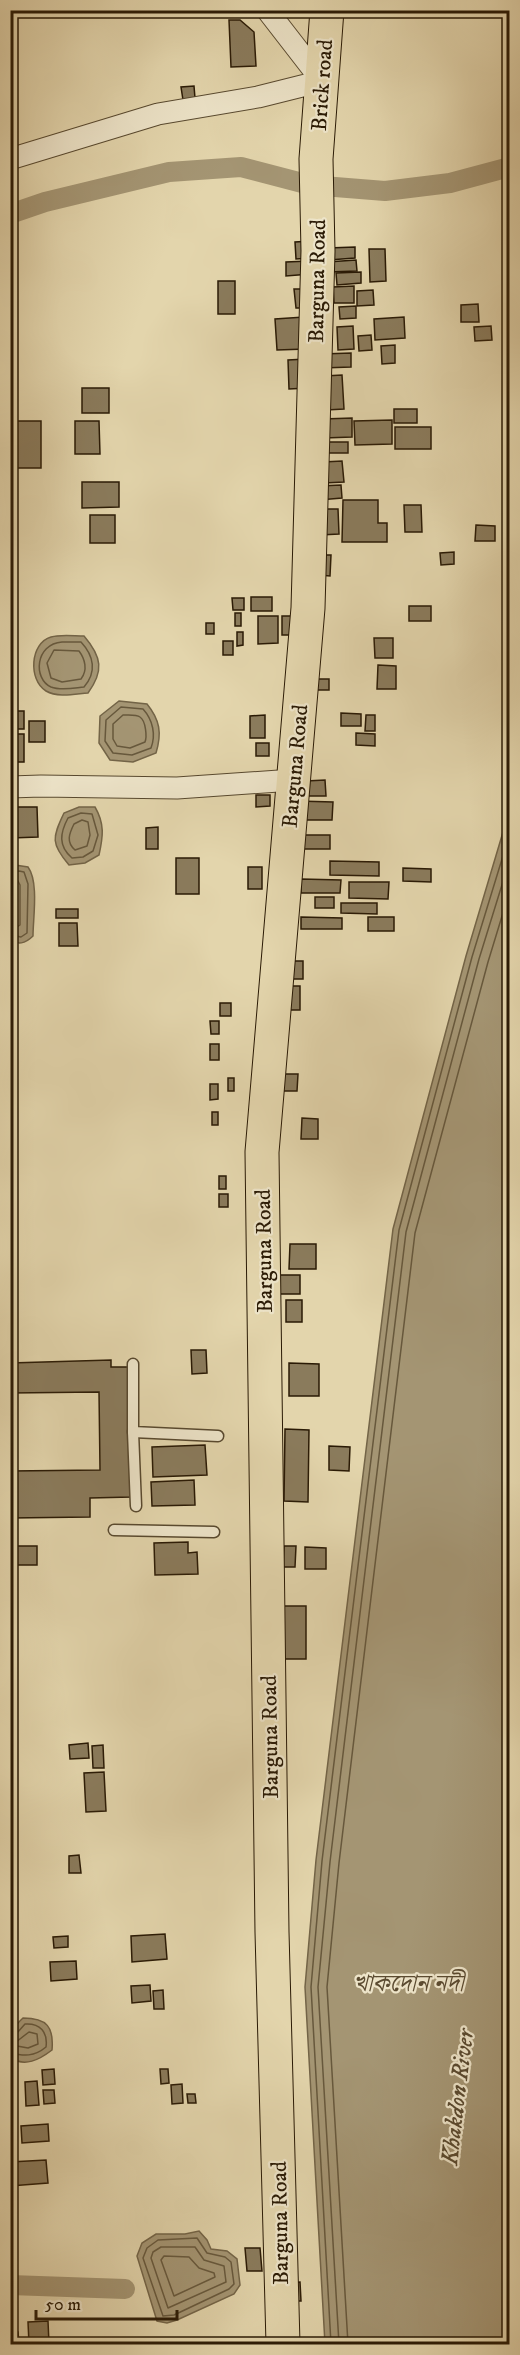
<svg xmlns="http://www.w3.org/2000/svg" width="520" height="2355" font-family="'IM FELL DW Pica','Noto Serif Bengali',serif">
<rect width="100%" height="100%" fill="#e3d5ac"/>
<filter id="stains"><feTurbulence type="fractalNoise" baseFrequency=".00333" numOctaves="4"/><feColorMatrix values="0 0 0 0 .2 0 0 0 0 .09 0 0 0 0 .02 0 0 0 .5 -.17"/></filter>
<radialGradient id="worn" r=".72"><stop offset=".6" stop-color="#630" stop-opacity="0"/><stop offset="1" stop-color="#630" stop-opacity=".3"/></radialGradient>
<g fill="#a49573" stroke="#736447" stroke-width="1.5">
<path d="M 84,636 C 102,657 104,671 88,693 C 75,694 58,698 46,691 C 28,680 30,643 51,637 C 61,634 74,636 84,636 Z"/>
<path d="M 119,701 L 147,704 C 160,720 162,733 156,753 L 133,762 L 110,760 L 99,743 L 100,716 Z"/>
<path d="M 79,807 L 95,807 C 105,824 103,837 99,855 L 85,863 L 69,865 C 51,844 52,838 64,813 Z"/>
<path d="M 509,812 L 509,2344 L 325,2344 L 305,1987 L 316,1860 L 393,1229 L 466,956 Z"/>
<path d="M 15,865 L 28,867 C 39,882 33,918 33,936 C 26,943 16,947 11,937 L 11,871 Z"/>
<path d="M 23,2018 C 47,2018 54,2027 52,2050 C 39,2060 25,2067 11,2058 C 10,2041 9,2030 23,2018 Z"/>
<path d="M 199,2231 L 207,2240 L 211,2249 L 227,2251 L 237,2259 L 240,2285 L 234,2294 L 177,2320 L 167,2323 L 157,2321 L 137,2256 L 142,2243 L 156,2234 L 185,2234 Z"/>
</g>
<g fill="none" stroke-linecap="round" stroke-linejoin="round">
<g stroke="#67583c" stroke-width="1.5">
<path d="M 62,642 L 81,642 C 94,656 97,672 84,687 C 74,688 61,691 51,687 C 33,679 35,644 62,642 Z"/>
<path d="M 54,650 L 79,651 C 85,659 88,670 81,679 L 62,682 L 51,678 L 47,663 Z"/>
<path d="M 121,707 L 143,709 C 153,720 156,735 151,748 L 132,755 L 113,753 L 105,741 L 106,720 Z"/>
<path d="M 123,715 C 127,715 136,714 140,717 C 146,721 147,737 145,742 L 130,748 L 117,746 L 113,739 L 113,724 Z"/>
<path d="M 81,813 L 92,814 L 98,835 L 93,851 L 83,857 L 72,858 C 58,846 60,833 68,818 Z"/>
<path d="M 82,820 L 88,822 L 90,835 L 87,846 L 75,850 C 66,842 69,834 74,824 Z"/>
<path d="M 10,874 L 19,871 L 24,872 L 28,884 L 27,933 L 21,937 L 10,935"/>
<path d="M 10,882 L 18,881 L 20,885 L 20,925 L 17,927 L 10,927"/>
<path d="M 29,2032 L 37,2034 L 38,2044 L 28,2048 L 17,2046 L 16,2042 Z"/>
<path d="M 10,2035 L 17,2033 L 25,2024 C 40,2023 48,2032 46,2047 C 34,2057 24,2056 10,2053"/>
<path d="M 197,2238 L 207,2253 L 225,2257 L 231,2262 L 234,2284 L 229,2289 L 174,2315 L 163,2316 L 143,2258 L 147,2248 L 158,2240 Z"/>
<path d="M 161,2247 L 195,2247 L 204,2260 L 224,2266 L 226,2282 L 168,2308 L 151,2258 L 153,2252 Z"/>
<path d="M 164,2256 L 189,2257 L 199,2268 L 214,2273 L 215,2277 L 174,2296 L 161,2260 Z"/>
<path d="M 331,2344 L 311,1987 L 322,1861 L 399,1230 L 472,957 L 510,833"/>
<path d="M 339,2344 L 318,1987 L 330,1862 L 406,1232 L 479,959 L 510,859"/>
<path d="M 348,2344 L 327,1987 L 339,1863 L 415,1233 L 488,962 L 510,890"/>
</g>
<g stroke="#a49573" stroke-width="20">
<path d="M 10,214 L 45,202 L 169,172 L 241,167 L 310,185 L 385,191 L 450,183 L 510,167"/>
<path d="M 10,2285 L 125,2289"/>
</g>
</g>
<g fill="#8a7b5c" stroke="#2a1a05" stroke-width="1.5">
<path d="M 229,20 L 240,20 L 254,32 L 256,66 L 231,67 Z"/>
<path d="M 194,86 L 195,98 L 183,100 L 181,87 Z"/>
<path d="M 311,241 L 311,258 L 296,259 L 295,242 Z"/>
<path d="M 355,247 L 355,258 L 329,260 L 328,248 Z"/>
<path d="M 369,249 L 385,249 L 386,281 L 370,282 Z"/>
<path d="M 356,260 L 357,271 L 328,272 L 327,262 Z"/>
<path d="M 309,261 L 310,274 L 286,276 L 286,262 Z"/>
<path d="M 361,272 L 361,283 L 337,285 L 336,273 Z"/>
<rect x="218" y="281" width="17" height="33"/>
<path d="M 354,286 L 354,303 L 334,303 L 333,287 Z"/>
<path d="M 294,289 L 309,289 L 310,308 L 296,308 Z"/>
<path d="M 373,290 L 374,305 L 357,306 L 357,291 Z"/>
<path d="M 478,304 L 479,322 L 461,322 L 461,305 Z"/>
<path d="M 356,306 L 356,318 L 340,319 L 339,307 Z"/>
<path d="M 304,317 L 306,349 L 277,350 L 275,319 Z"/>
<path d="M 404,317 L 405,338 L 375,340 L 374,319 Z"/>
<path d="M 353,326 L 354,349 L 338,350 L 337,327 Z"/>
<path d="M 491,326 L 492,340 L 475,341 L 474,327 Z"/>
<path d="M 371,335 L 372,350 L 359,351 L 358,336 Z"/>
<path d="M 395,345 L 395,363 L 382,364 L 381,346 Z"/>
<path d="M 351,353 L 351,367 L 322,368 L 322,354 Z"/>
<path d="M 306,359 L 308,388 L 289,389 L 288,360 Z"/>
<path d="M 342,375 L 344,409 L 326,410 L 324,376 Z"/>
<rect x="82" y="388" width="27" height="25"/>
<rect x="394" y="409" width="23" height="14"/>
<path d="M 352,418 L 352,437 L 324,438 L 323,419 Z"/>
<path d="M 392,420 L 392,444 L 355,445 L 354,421 Z"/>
<rect x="10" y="421" width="31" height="47"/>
<path d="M 75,421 L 99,421 L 100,454 L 75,454 Z"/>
<rect x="395" y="427" width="36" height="22"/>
<path d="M 326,442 L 348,442 L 348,453 L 325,453 Z"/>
<path d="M 342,461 L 344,482 L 324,483 L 323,462 Z"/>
<path d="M 82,482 L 119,482 L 119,507 L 82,508 Z"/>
<path d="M 341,485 L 342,498 L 319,500 L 319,486 Z"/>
<path d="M 343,500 L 378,500 L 378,523 L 387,523 L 387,542 L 342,542 Z"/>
<path d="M 404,505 L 421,505 L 422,532 L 405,532 Z"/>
<path d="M 319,509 L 338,509 L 339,534 L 320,535 Z"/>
<rect x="90" y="515" width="25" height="28"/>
<path d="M 476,525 L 495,526 L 495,541 L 475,541 Z"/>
<path d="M 454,552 L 454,564 L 441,565 L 440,553 Z"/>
<path d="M 320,555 L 331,555 L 330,576 L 319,575 Z"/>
<rect x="251" y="597" width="21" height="14"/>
<path d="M 232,598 L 244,598 L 244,610 L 233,610 Z"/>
<rect x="409" y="606" width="22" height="15"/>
<rect x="235" y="613" width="6" height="13"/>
<path d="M 258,616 L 278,616 L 278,643 L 258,644 Z"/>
<rect x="282" y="616" width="18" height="19"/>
<rect x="206" y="623" width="8" height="11"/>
<path d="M 237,632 L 243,632 L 243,645 L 237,646 Z"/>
<path d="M 374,638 L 393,638 L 393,658 L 375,658 Z"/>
<rect x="223" y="641" width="10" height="14"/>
<path d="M 378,665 L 396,666 L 396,689 L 377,689 Z"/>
<rect x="311" y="679" width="18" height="11"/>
<rect x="10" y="711" width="14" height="18"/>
<path d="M 341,713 L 361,714 L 361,726 L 341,726 Z"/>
<path d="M 265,715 L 265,738 L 250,738 L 250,716 Z"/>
<path d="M 366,715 L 375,715 L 375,731 L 365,731 Z"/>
<rect x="29" y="721" width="16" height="21"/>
<path d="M 356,733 L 375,734 L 375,746 L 356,745 Z"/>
<rect x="10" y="734" width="14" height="28"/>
<rect x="256" y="743" width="13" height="13"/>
<path d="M 325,780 L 326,796 L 307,796 L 306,781 Z"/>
<path d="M 256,795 L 270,795 L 270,806 L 256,807 Z"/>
<path d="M 297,801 L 333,802 L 332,820 L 297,820 Z"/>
<path d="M 10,807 L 37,807 L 38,837 L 11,838 Z"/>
<path d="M 158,827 L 158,849 L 146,849 L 146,828 Z"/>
<rect x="300" y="835" width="30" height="14"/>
<rect x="176" y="858" width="23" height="36"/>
<path d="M 330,861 L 379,862 L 379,876 L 330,875 Z"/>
<rect x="248" y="867" width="14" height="22"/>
<path d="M 403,868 L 431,869 L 431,882 L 403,881 Z"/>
<path d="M 301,879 L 341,880 L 340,893 L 301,893 Z"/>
<path d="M 349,882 L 389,882 L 388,899 L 349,898 Z"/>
<rect x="315" y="897" width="19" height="11"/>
<path d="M 341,903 L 377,903 L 377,914 L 341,913 Z"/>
<rect x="56" y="909" width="22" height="9"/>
<path d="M 301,917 L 342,918 L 342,929 L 301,929 Z"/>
<rect x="368" y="917" width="26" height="14"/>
<path d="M 59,923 L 77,923 L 78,946 L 59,946 Z"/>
<rect x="288" y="961" width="15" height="18"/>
<path d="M 286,986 L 300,986 L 300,1010 L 285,1010 Z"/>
<rect x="220" y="1003" width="11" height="13"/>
<path d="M 210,1021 L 219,1021 L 219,1034 L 211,1034 Z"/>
<rect x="210" y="1044" width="9" height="16"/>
<path d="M 281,1074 L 298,1074 L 297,1091 L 281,1091 Z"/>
<rect x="228" y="1078" width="6" height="13"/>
<path d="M 210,1084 L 218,1084 L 218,1099 L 210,1100 Z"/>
<rect x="212" y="1112" width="6" height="13"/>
<path d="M 302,1118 L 318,1119 L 318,1139 L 301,1139 Z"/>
<rect x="219" y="1176" width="7" height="13"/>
<rect x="219" y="1194" width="9" height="13"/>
<path d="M 290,1244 L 316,1244 L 316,1269 L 289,1269 Z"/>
<rect x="277" y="1275" width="23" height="19"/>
<rect x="286" y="1300" width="16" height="22"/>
<path d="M 191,1350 L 206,1350 L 207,1373 L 192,1374 Z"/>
<path d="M 111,1360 L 111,1367 L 128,1367 L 131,1497 L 90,1498 L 90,1517 L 10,1518 L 10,1471 L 100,1470 L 99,1392 L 10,1393 L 10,1363 Z"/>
<path d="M 289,1363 L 319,1364 L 319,1396 L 289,1396 Z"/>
<path d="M 285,1429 L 309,1430 L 308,1502 L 284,1501 Z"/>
<path d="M 205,1445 L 207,1475 L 153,1477 L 152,1447 Z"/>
<path d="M 329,1446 L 350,1447 L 349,1471 L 329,1470 Z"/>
<path d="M 194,1480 L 195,1505 L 152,1506 L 151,1482 Z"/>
<path d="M 188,1542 L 188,1553 L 197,1552 L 198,1574 L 155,1575 L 154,1543 Z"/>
<rect x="10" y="1546" width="27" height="19"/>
<path d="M 284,1546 L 296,1546 L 295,1567 L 283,1567 Z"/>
<path d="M 305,1547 L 326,1548 L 326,1569 L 305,1569 Z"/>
<path d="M 284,1606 L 306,1606 L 306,1659 L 283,1659 Z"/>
<path d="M 88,1743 L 89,1758 L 70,1759 L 69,1745 Z"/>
<path d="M 103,1745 L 104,1768 L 93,1768 L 92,1746 Z"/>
<path d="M 104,1772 L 106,1811 L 86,1812 L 84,1773 Z"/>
<path d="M 79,1855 L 81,1873 L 69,1873 L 69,1856 Z"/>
<path d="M 165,1934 L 167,1959 L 132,1962 L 131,1936 Z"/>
<path d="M 68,1936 L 68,1947 L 54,1948 L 53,1937 Z"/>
<path d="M 76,1961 L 77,1979 L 51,1981 L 50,1962 Z"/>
<path d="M 150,1985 L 151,2001 L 132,2003 L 131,1986 Z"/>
<path d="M 163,1990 L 164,2009 L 154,2009 L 153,1991 Z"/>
<path d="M 54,2069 L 55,2084 L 43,2085 L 42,2070 Z"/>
<path d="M 160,2069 L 168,2069 L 169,2083 L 161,2084 Z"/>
<path d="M 37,2081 L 39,2105 L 26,2106 L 25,2082 Z"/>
<path d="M 182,2084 L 183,2103 L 172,2104 L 171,2085 Z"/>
<path d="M 43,2090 L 54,2090 L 55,2103 L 44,2104 Z"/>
<path d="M 187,2094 L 195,2094 L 196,2103 L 188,2103 Z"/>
<path d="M 48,2124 L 49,2141 L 22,2143 L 21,2126 Z"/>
<path d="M 46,2160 L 48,2183 L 10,2186 L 10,2162 Z"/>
<path d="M 245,2248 L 260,2248 L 262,2271 L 247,2271 Z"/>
<path d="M 300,2282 L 301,2301 L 287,2301 L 285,2283 Z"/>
<path d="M 48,2321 L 49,2344 L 29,2344 L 28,2322 Z"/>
<path d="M 10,2332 L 18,2332 L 19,2344 L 10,2344 Z"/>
</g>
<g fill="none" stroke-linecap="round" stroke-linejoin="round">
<defs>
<g id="lane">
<path d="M 133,1364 L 133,1432 L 218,1436"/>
<path d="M 133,1432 L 136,1506"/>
<path d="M 114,1530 L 214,1532"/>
</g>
<g id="street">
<path d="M 10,159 L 158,114 L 258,97 L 322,81 L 267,10"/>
<path d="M 10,787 L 41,786 L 177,788 L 293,780"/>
</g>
<path id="primary" d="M 283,2344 L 272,1932 L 262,1152 L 308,608 L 318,251 L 316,159 L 327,10"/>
</defs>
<use href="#lane" stroke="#58492f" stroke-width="13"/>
<use href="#street" stroke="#58492f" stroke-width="23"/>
<use href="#primary" stroke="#2a1a05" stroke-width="35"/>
<use href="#lane" stroke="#ede4c9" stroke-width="10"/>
<use href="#street" stroke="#ede4c9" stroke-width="21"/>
<use href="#primary" stroke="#e3d5ac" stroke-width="33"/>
</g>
<g text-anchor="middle" stroke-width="4.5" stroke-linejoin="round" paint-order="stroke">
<g font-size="22" fill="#2a1a05" stroke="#ede4c9">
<text transform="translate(321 85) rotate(-86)" y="8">Brick road</text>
<text transform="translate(316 281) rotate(-89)" y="8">Barguna Road</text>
<text transform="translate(294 766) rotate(-85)" y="8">Barguna Road</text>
<text transform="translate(263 1251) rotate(-91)" y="8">Barguna Road</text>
<text transform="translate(269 1737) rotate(-91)" y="8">Barguna Road</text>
<text transform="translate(279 2223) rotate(-91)" y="8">Barguna Road</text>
</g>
<g font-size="24" font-style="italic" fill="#5b4b31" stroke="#ede4c9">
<text x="408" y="1991">খাকদোন নদী</text>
<text transform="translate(457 2097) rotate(-83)" y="8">Khakdon River</text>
</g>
</g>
<rect width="520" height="2355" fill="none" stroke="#e3d5ac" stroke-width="36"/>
<rect x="12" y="12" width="496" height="2331" fill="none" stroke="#2a1a05" stroke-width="3"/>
<rect x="18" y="18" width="484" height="2319" fill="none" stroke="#2a1a05" stroke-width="1.5"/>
<path d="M36 2310v9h141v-9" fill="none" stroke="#2a1a05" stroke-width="3"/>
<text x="45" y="2310" font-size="18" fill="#2a1a05" stroke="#ede4c9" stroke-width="4.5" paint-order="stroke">50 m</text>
<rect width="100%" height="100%" filter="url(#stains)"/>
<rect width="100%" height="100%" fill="url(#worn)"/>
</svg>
